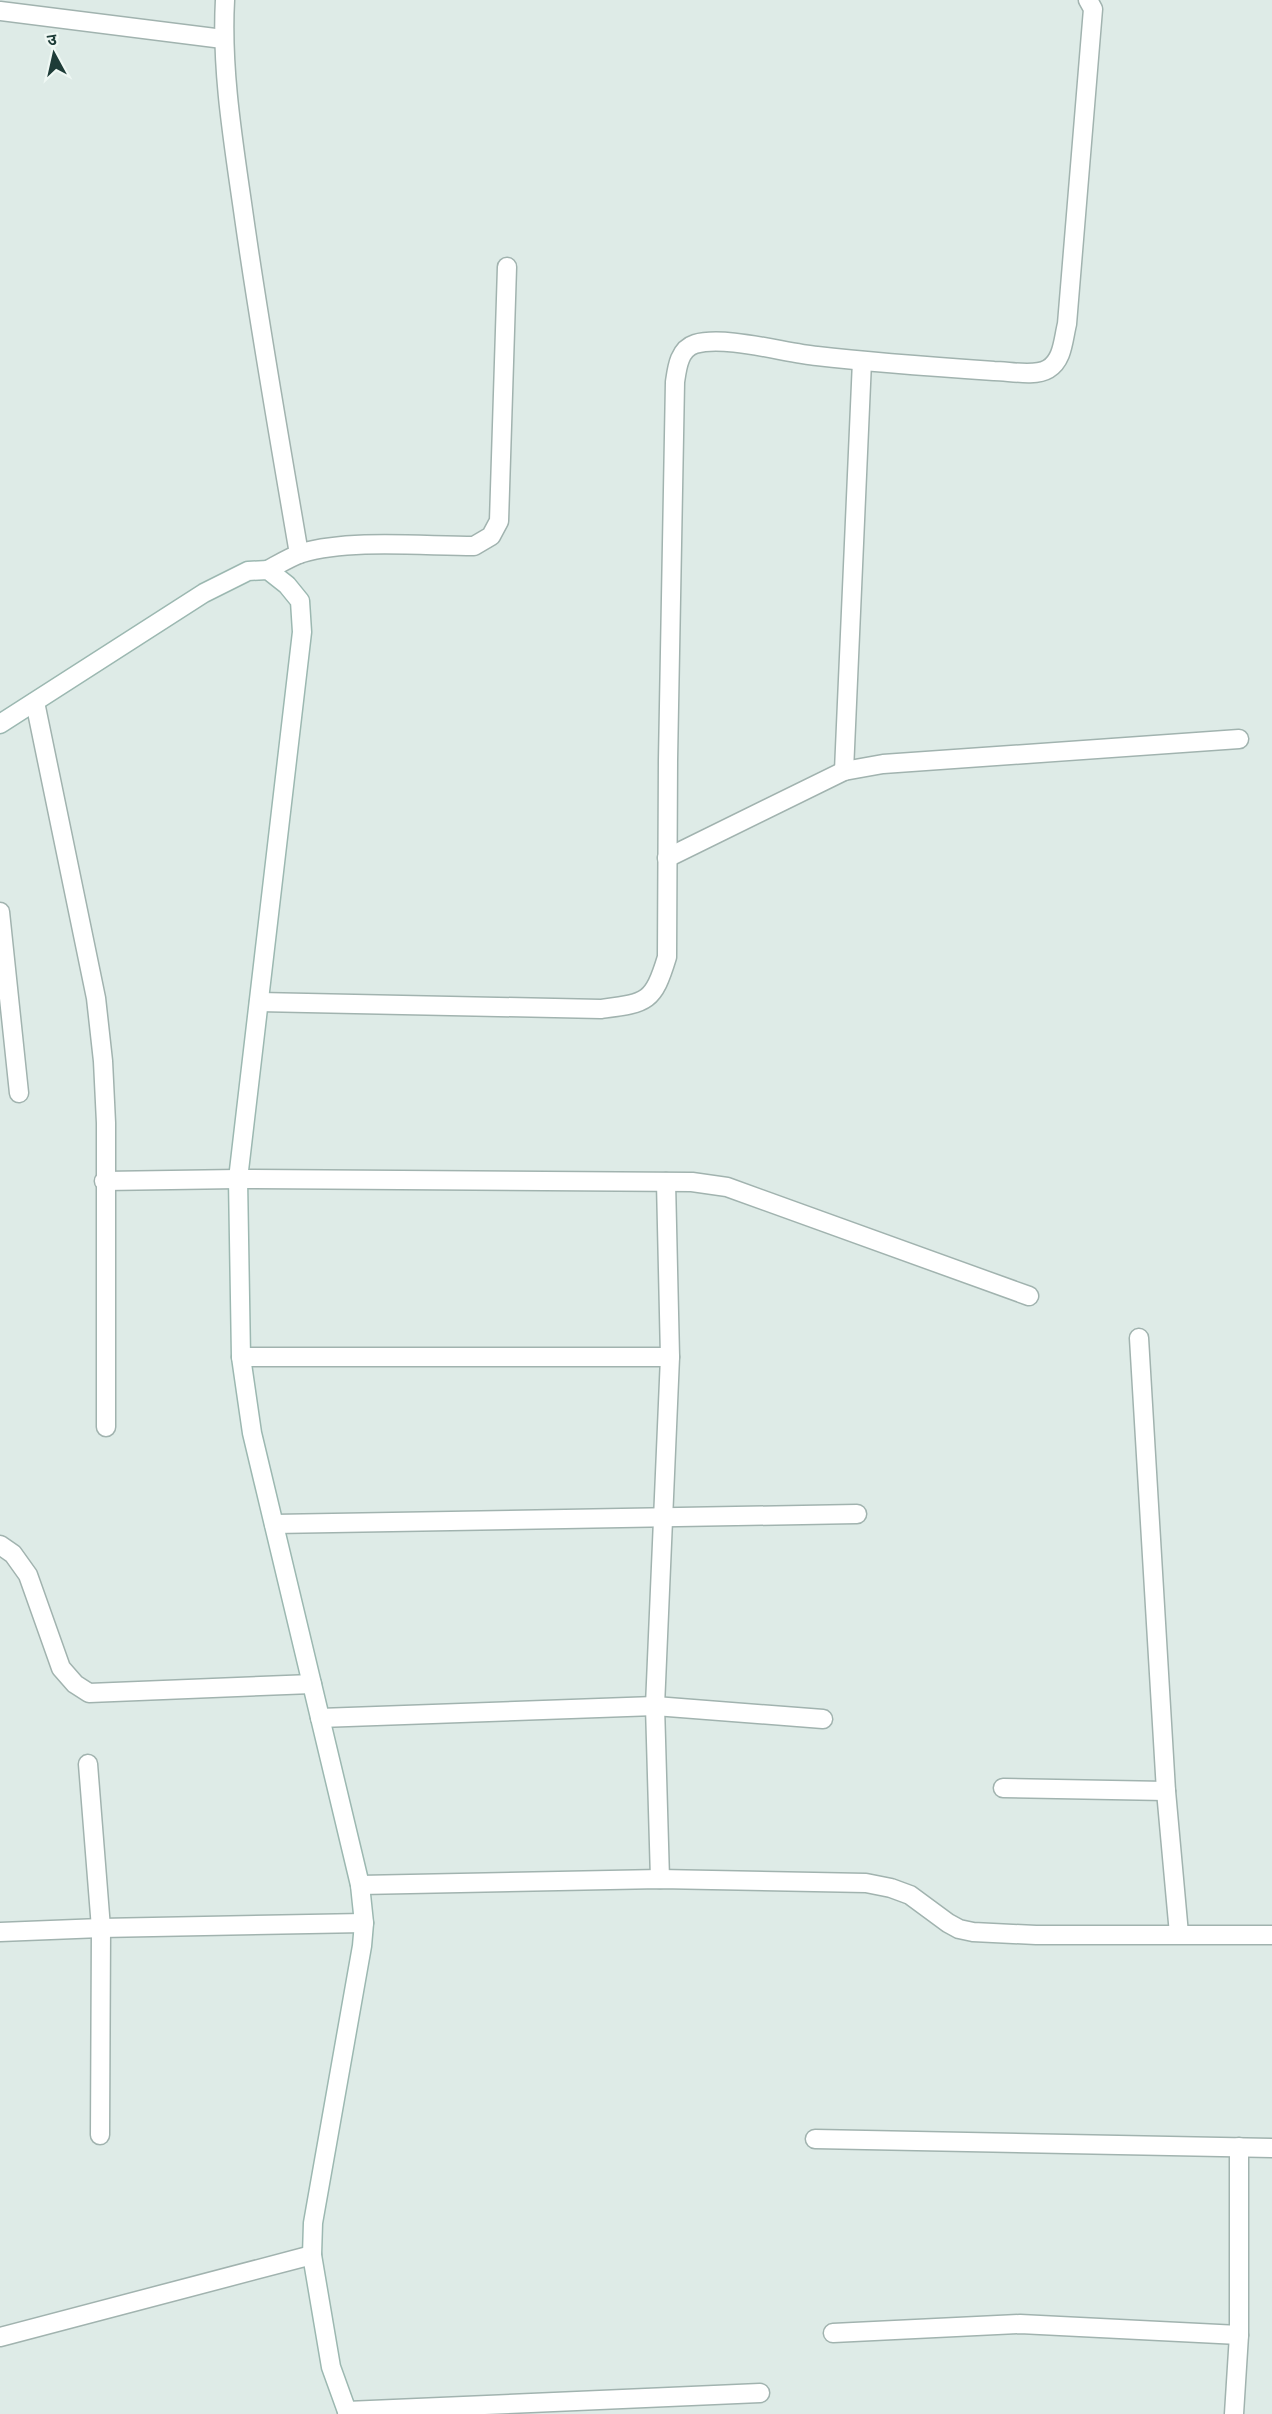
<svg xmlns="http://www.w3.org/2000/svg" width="1272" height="2414" font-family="Ubuntu,'Noto Sans Devanagari',sans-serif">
<rect width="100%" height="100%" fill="#deebe7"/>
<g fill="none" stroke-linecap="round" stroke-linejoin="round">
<defs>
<g id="street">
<path d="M 225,0 C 221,72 234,146 244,217 C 260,330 280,442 299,554"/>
<path d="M 0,11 L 223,39"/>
<path d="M 268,570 C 279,564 290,557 302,553 C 350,539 422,546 474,546 L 491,536 L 499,521 L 507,267"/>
<path d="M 35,702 L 96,998 L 103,1061 L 106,1123 L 106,1427"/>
<path d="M 844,771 L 862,361"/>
<path d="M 667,858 L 844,771 L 883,764 L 1239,739"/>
<path d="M 0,912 L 19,1093"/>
<path d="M 259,1002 L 601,1009 C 647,1003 653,1003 667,957 L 668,760 L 675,382 C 677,368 679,349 695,344 C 725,335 785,353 817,356 C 876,363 935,367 994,371 C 1009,371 1035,377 1048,369 C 1063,360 1063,340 1067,324 L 1093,9 L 1088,0"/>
<path d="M 104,1181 L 238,1179 L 692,1182 L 727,1187 L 1029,1296"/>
<path d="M 1139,1338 L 1166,1791 L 1179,1934"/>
<path d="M 241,1357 L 670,1357"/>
<path d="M 274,1524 L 857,1514"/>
<path d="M 0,1545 L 13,1554 L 28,1575 L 61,1668 L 75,1684 L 89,1693 L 312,1684"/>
<path d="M 320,1718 L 655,1706 L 823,1719"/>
<path d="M 88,1764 L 101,1928 L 100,2135"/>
<path d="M 1003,1788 L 1166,1791"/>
<path d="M 660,1879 L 655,1706 L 670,1357 L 666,1182"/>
<path d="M 360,1885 L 660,1879 L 866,1883 L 891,1888 L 910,1895 L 948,1923 L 959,1929 L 973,1932 L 1036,1935 L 1272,1935"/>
<path d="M 0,1932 L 101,1928 L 364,1923"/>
<path d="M 815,2139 L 1272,2148"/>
<path d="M 833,2333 L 1020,2324 L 1239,2335"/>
<path d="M 0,2337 L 312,2255"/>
<path d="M 347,2411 L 760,2393"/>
<path d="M 1234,2414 L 1239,2335 L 1239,2147"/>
</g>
<path id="secondary" d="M 0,724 L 204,593 L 248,571 L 268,570 L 287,585 L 300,601 L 302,632 L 238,1179 L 241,1357 L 252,1433 L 360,1885 L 364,1923 L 362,1946 L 313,2223 L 312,2255 L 331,2367 L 348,2414"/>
</defs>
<use href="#street" stroke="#a1b3af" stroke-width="21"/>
<use href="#secondary" stroke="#9cb8b1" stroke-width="21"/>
<use href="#street" stroke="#fff" stroke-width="18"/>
<use href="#secondary" stroke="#fff" stroke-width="18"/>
</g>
<g transform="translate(54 54) rotate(352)" stroke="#eff8f4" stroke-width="4.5" paint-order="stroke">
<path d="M0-4.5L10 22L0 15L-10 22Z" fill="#1e3c38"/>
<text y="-9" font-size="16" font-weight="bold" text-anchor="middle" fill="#1e3c38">उ</text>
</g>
</svg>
